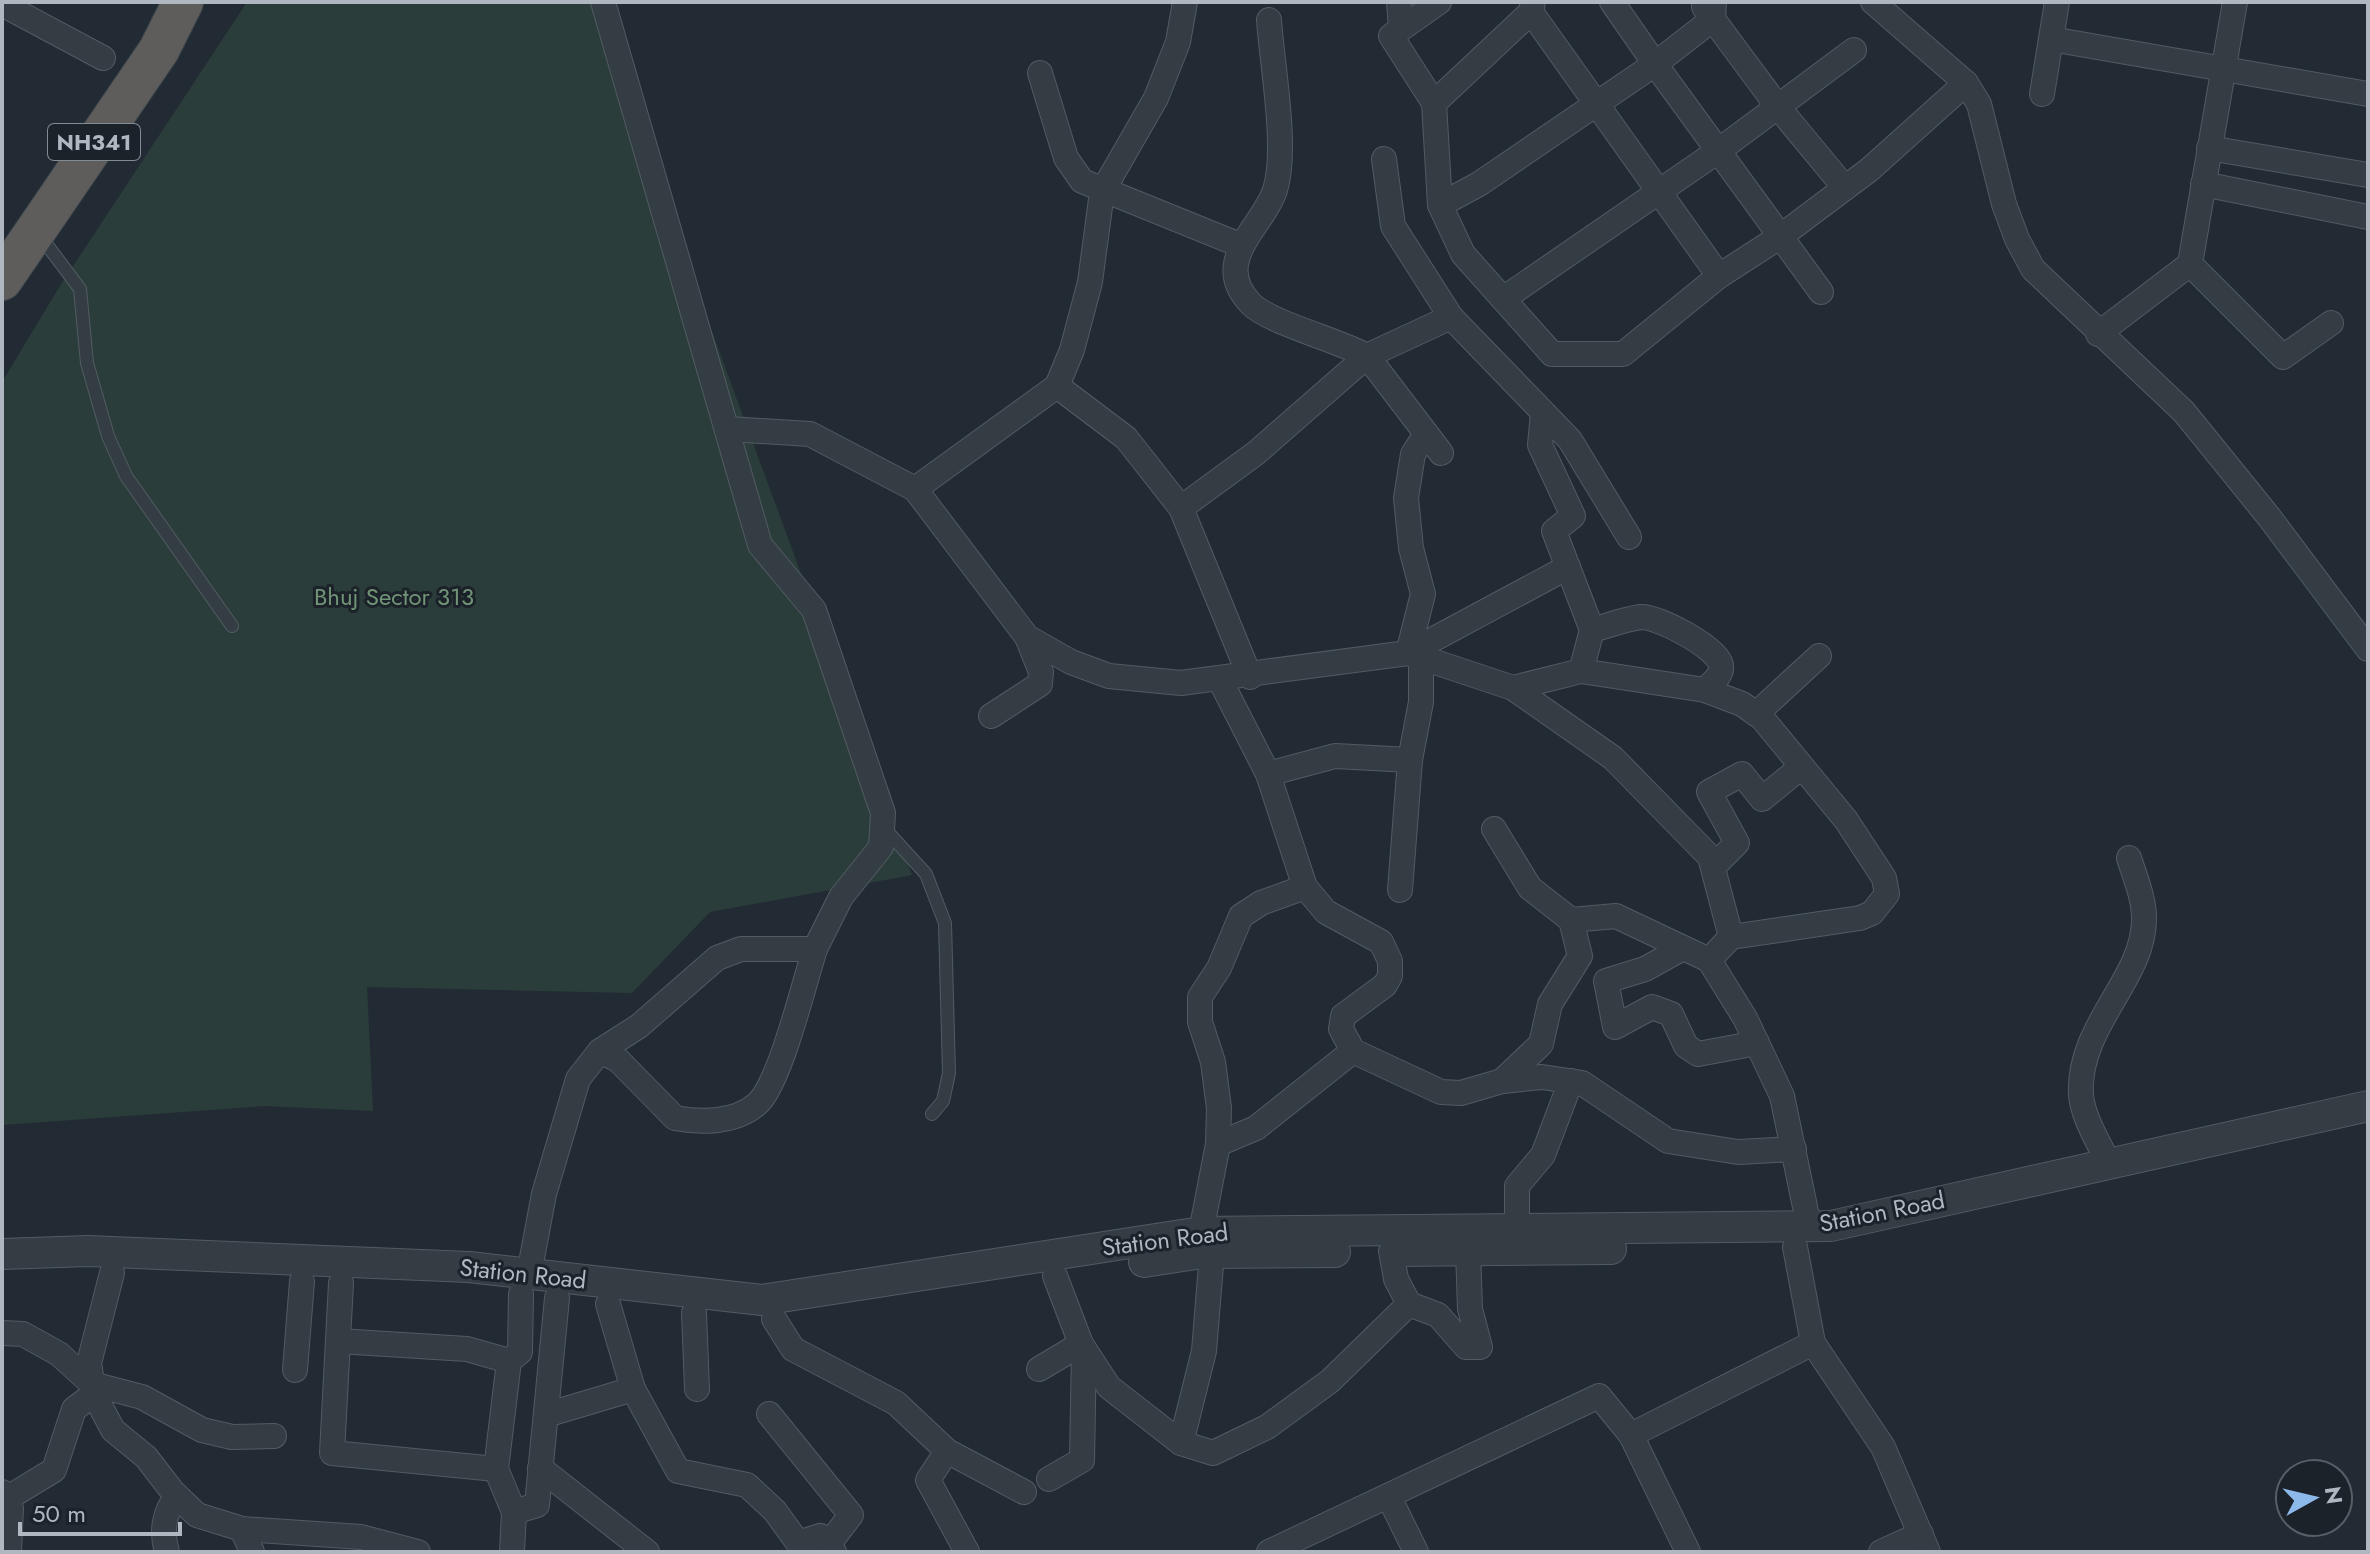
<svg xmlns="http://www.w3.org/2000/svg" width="2370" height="1554" font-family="Jost,sans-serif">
<rect width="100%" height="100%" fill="#222b33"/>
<path fill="#2b3d3b" d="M 247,2 L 599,2 L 651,166 L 912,875 L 710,912 L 632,993 L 367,987 L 373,1111 L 265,1106 L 2,1125 L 2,382 L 60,286 Z"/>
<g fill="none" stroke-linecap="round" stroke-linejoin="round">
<defs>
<g id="service">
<path d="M 44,241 L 80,289 L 87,363 L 108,436 L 126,476 L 232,626"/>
<path d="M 884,828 L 926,874 L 945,923 L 949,1073 L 943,1101 L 932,1114"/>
</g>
<g id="minor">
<path d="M 1399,2 L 1401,28"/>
<path d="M 1533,2 L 1531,12 L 1434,103 L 1440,205 L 1463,254 L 1552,354 L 1623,354 L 1719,276 L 1781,236 L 1869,170 L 1966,83"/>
<path d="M 1714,2 L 1713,19 L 1655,64 L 1821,292"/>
<path d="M 1873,2 L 1966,83 L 1979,104 L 2004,204 L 2017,239 L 2033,269 L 2184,412 L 2269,517 L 2368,649"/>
<path d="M 2,4 L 103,58"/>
<path d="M 1704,7 L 1778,107 L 1845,188"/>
<path d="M 1531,12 L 1719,276"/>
<path d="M 1269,20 C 1272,65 1288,149 1275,190 C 1264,226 1209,261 1251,304 C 1270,323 1338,340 1367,356 L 1451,317"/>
<path d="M 2051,39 L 2368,94"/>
<path d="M 1040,73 L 1066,158 L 1082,181 L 1240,245"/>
<path d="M 2042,94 L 2057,2"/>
<path d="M 1434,103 L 1391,36 L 1439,2"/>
<path d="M 2209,148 L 2368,175"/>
<path d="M 1384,159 L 1393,226 L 1451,317 L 1570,440 L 1629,537"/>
<path d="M 2203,184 L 2368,217"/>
<path d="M 1440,205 L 1479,184 L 1655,64 L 1612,2"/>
<path d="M 2190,264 L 2283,357 L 2331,323"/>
<path d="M 1503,299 L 1718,151 L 1854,50"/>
<path d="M 2098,334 L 2190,264 L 2235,2"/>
<path d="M 1057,386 L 1126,438 L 1181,508 L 1250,677"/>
<path d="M 1543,413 L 1540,445 L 1573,516 L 1554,531 L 1592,630 L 1581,671"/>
<path d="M 729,429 L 810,434 L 915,489 L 1027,637 L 1071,662 L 1109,676 L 1181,683 L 1408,653 L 1513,688 L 1613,758 L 1710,857 L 1731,937"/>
<path d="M 915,489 L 1057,386 L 1072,350 L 1090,282 L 1102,192 L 1156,98 L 1178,42 L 1185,2"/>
<path d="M 1181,508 L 1256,453 L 1367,356 L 1441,453"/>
<path d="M 1592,630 C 1607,626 1625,619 1641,617 C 1658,616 1718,648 1721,665 C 1723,675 1711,684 1705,690"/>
<path d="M 1408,653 L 1423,594 L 1411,548 L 1406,498 L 1413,454 L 1426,434"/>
<path d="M 1408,653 L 1568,567"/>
<path d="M 1220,680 L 1268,774 L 1305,887 L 1326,912 L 1381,942 L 1390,961 L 1390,976 L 1385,985 L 1343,1016 L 1341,1029 L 1353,1051 L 1441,1092 L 1461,1093 L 1502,1081 L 1542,1077 L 1582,1083 L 1668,1141 L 1738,1152 L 1794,1149"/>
<path d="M 1513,688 L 1581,671 L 1705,690 L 1742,704 L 1762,718 L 1846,820 L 1884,878 L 1887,894 L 1872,913 L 1860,918 L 1731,937 L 1709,960"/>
<path d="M 1756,714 L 1819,656"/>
<path d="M 991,716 L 1040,684 L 1041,672 L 1027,637"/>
<path d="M 1268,774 L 1335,756 L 1410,760"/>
<path d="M 1494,829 L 1530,888 L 1571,920 L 1580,956 L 1550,1004 L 1541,1044 L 1502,1081"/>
<path d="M 1714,866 L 1737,843 L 1709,792 L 1742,774 L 1762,799 L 1800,768"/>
<path d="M 1400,890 L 1410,760 L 1421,702 L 1421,658"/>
<path d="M 1571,920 L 1616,916 L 1709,960 L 1745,1018 L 1782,1096 L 1809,1226"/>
<path d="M 1683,948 L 1645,969 L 1606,981 L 1615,1027 L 1652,1007 L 1671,1014 L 1686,1046 L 1698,1054 L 1757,1043"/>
<path d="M 600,1051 L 618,1060 L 675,1118 C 701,1123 735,1123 757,1104 C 780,1084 804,983 815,949"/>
<path d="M 1218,1144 L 1256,1128 L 1353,1051"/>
<path d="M 2109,1164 C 2099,1143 2083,1118 2081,1095 C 2077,1025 2145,979 2144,918 C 2144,898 2135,877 2129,858"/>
<path d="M 1517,1229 L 1517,1186 L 1543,1155 L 1571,1081"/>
<path d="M 1201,1232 L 1218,1144 L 1219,1108 L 1213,1062 L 1200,1022 L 1200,997 L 1219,968 L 1241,916 L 1261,903 L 1305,887"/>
<path d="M 1795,1247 L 1813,1343 L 1883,1447 L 1928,1552"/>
<path d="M 1391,1251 L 1396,1279 L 1409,1304 L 1438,1315 L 1466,1347 L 1480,1347 L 1470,1309 L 1468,1250"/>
<path d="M 112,1273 L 89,1363 L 94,1394 L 113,1430 L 146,1457 L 173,1492 L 197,1515 L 242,1529 L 361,1537 L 418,1552"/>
<path d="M 529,1274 L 544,1194 L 578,1079 L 600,1051 L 639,1026 L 717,958 L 741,949 L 815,949 L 841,897 L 881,847 L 883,813 L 814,610 L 760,545 L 603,2"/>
<path d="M 1055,1276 L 1081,1344 L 1109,1387 L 1181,1443 L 1213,1453 L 1267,1427 L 1330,1381 L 1409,1304"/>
<path d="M 341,1283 L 332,1453 L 496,1469"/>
<path d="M 608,1304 L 633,1389 L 678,1471 L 747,1485 L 775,1511 L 798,1543 L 820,1536 L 834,1552"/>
<path d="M 694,1313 L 697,1389"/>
<path d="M 774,1319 L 793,1349 L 896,1403 L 947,1451 L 1024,1492"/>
<path d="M 2,1333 L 23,1334 L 59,1354 L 92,1384 L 142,1397 L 202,1430 L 232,1437 L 274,1436"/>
<path d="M 338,1341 L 467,1349 L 509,1361"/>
<path d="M 1039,1369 L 1081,1344"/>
<path d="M 295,1370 L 302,1281"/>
<path d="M 769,1414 L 851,1515 L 828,1545"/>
<path d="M 546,1415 L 633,1389"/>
<path d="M 1631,1435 L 1813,1343"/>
<path d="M 1181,1443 L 1204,1351 L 1212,1253"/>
<path d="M 947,1451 L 928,1480 L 967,1552"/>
<path d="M 540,1468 L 647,1552"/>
<path d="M 1049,1479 L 1082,1460 L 1084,1349"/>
<path d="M 2,1492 L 11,1508 L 9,1552"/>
<path d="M 1389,1497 L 1416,1552"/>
<path d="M 6,1499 L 54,1470 L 74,1409 L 94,1394"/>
<path d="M 514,1512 L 496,1469 L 509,1361 L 520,1352 L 521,1294"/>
<path d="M 242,1529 L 252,1552"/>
<path d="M 167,1552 C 161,1532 164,1512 177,1496"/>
<path d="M 512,1552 L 514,1512 L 537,1505 L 557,1298"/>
<path d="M 1269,1552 L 1599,1396 L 1631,1435 L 1688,1552"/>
<path d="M 1881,1552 L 1921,1534"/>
</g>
<g id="tertiary">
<path d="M 1395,1251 L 1611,1249"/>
<path d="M 2,1254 L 88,1251 L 469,1267 L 762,1300 L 1201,1232 L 1831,1226 L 2368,1106"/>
<path d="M 1144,1262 L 1202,1253 L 1335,1252"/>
</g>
<path id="trunk" d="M 2,280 L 159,50 L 183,2"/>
</defs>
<use href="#service" stroke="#525b62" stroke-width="14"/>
<use href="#minor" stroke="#525b62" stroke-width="26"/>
<use href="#tertiary" stroke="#525b62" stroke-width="32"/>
<use href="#trunk" stroke="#3f484f" stroke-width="42"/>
<use href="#service" stroke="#353d44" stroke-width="12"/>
<use href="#minor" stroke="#353d44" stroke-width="24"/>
<use href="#tertiary" stroke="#353d44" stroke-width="30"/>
<use href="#trunk" stroke="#5e5d5c" stroke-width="40"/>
</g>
<g text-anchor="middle" stroke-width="6" stroke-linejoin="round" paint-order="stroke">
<rect fill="#1b2229" stroke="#838b93" stroke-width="2" x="48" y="124" width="92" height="36" rx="6"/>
<g font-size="22" font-weight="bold" fill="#afb8c1">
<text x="94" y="150">NH341</text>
</g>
<g font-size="24" fill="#719476" stroke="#1b2229">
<text x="394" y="605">Bhuj Sector 313</text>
</g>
<g font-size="24" fill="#afb8c1" stroke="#1b2229">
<text transform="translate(1882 1212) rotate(-11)" y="8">Station Road</text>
<text transform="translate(1165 1240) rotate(-7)" y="8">Station Road</text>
<text transform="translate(523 1274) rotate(6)" y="8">Station Road</text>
</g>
</g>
<rect width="2370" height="1554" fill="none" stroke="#afb8c1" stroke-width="8"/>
<g transform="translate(2314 1498) rotate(82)"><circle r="38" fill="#1b2229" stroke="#565e66" stroke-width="2"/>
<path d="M0-6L14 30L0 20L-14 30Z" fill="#8cb9ea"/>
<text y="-12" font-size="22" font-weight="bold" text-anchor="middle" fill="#afb8c1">N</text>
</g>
<path d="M20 1522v12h160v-12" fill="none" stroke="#afb8c1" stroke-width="4"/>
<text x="32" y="1522" font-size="24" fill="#afb8c1" stroke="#1b2229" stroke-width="6" paint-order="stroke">50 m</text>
</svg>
